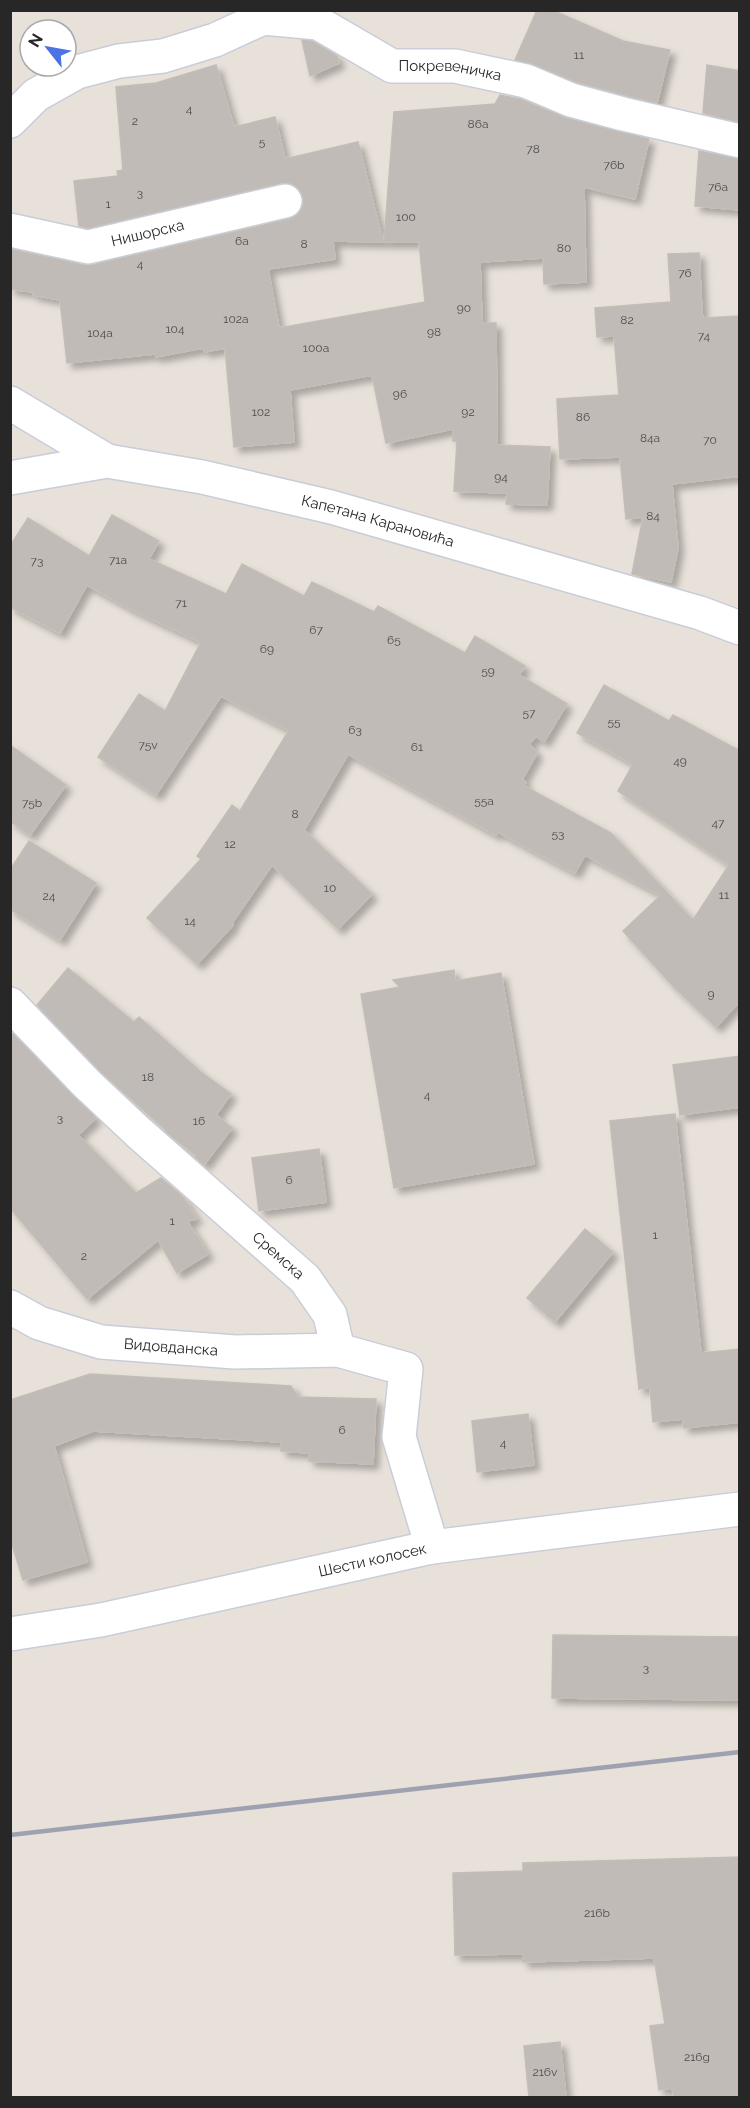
<svg xmlns="http://www.w3.org/2000/svg" width="750" height="2108" font-family="Raleway,sans-serif">
<defs>
<filter id="shadow"><feDropShadow dx="5.5" dy="5.5" stdDeviation="3" flood-color="#0004"/></filter>
</defs>
<rect width="100%" height="100%" fill="#e8e1da"/>
<g fill="#c1bbb7" stroke="#c3bdb5" stroke-width="1.5" filter="url(#shadow)">
<path d="M 537,10 L 552,10 L 623,41 L 670,50 L 657,103 L 577,82 L 533,64 L 515,60 Z"/>
<path d="M 302,40 L 312,41 L 337,56 L 339,63 L 310,76 Z"/>
<path d="M 216,65 L 234,127 L 275,117 L 285,159 L 358,142 L 383,242 L 333,241 L 335,259 L 268,269 L 279,328 L 425,302 L 419,242 L 384,242 L 394,112 L 495,104 L 500,95 L 520,99 L 566,118 L 649,139 L 635,199 L 584,187 L 586,282 L 544,284 L 543,258 L 480,262 L 482,323 L 496,323 L 497,445 L 550,447 L 547,505 L 506,504 L 507,493 L 454,491 L 457,441 L 453,441 L 453,429 L 386,443 L 372,375 L 290,390 L 294,442 L 234,447 L 225,348 L 205,352 L 203,348 L 156,357 L 155,354 L 67,363 L 60,300 L 33,295 L 33,292 L 10,289 L 10,249 L 84,265 L 92,265 L 289,219 L 298,214 L 303,206 L 303,197 L 299,189 L 291,183 L 281,183 L 88,228 L 79,226 L 74,181 L 118,176 L 117,171 L 123,170 L 116,87 L 156,83 Z"/>
<path d="M 707,65 L 740,71 L 740,122 L 703,113 Z"/>
<path d="M 699,151 L 740,159 L 740,210 L 695,206 Z"/>
<path d="M 699,253 L 702,314 L 704,318 L 740,316 L 740,476 L 672,484 L 678,548 L 671,582 L 632,574 L 643,517 L 626,519 L 620,457 L 560,459 L 557,399 L 619,395 L 614,336 L 597,337 L 595,308 L 671,302 L 668,254 Z"/>
<path d="M 112,515 L 159,541 L 149,559 L 226,594 L 242,564 L 304,596 L 312,582 L 374,612 L 378,606 L 465,653 L 475,636 L 525,666 L 519,675 L 567,704 L 544,742 L 536,736 L 529,744 L 537,753 L 522,780 L 526,782 L 524,786 L 611,833 L 693,920 L 729,865 L 618,791 L 633,764 L 577,733 L 604,685 L 669,721 L 673,715 L 740,751 L 740,1001 L 716,1027 L 674,987 L 623,931 L 661,895 L 585,855 L 575,873 L 498,832 L 496,835 L 348,754 L 304,830 L 372,894 L 338,929 L 272,865 L 232,923 L 233,925 L 197,964 L 147,918 L 201,859 L 197,856 L 232,805 L 240,811 L 289,730 L 221,696 L 156,795 L 98,757 L 139,694 L 165,711 L 201,642 L 133,610 L 87,585 L 60,633 L 10,607 L 10,546 L 28,518 L 89,556 Z"/>
<path d="M 10,745 L 66,785 L 30,835 L 10,821 Z"/>
<path d="M 29,841 L 96,883 L 60,940 L 10,909 L 10,870 Z"/>
<path d="M 68,968 L 134,1022 L 139,1017 L 201,1072 L 231,1094 L 216,1115 L 232,1128 L 204,1165 L 195,1157 L 197,1156 L 166,1132 L 167,1131 L 100,1071 L 37,1005 Z"/>
<path d="M 454,970 L 455,981 L 501,973 L 534,1164 L 394,1188 L 361,994 L 400,987 L 393,980 Z"/>
<path d="M 13,1034 L 96,1118 L 78,1135 L 136,1193 L 161,1178 L 184,1198 L 197,1219 L 187,1221 L 208,1254 L 177,1273 L 158,1240 L 87,1299 L 10,1208 L 10,1038 Z"/>
<path d="M 740,1056 L 740,1107 L 680,1115 L 673,1065 Z"/>
<path d="M 675,1114 L 701,1353 L 740,1349 L 740,1422 L 684,1428 L 683,1419 L 653,1422 L 650,1387 L 639,1389 L 610,1121 Z"/>
<path d="M 319,1149 L 326,1202 L 259,1211 L 252,1158 Z"/>
<path d="M 585,1229 L 613,1252 L 555,1322 L 527,1298 Z"/>
<path d="M 90,1374 L 291,1386 L 298,1397 L 376,1399 L 373,1464 L 309,1461 L 309,1453 L 281,1451 L 281,1442 L 93,1431 L 54,1446 L 87,1562 L 23,1580 L 10,1538 L 10,1400 Z"/>
<path d="M 528,1414 L 534,1465 L 477,1472 L 472,1421 Z"/>
<path d="M 553,1635 L 740,1637 L 740,1700 L 552,1698 Z"/>
<path d="M 740,1857 L 740,2097 L 674,2097 L 672,2088 L 659,2090 L 650,2026 L 665,2024 L 654,1958 L 523,1962 L 523,1954 L 455,1955 L 453,1873 L 523,1871 L 523,1863 Z"/>
<path d="M 560,2042 L 566,2097 L 529,2097 L 524,2046 Z"/>
</g>
<g fill="none" stroke-linecap="round" stroke-linejoin="round">
<defs>
<g id="minor">
<path id="s1" d="M 10,121 L 36,95 L 77,72 L 119,61 L 163,56 L 215,40 L 263,18 L 318,23 L 392,66 L 455,66 L 526,81 L 571,100 L 623,114 L 740,141"/>
<path id="s2" d="M 10,230 L 88,247 L 285,201"/>
<path d="M 10,403 L 107,461"/>
<path id="s3" d="M 10,478 L 107,461 L 202,477 L 331,507 L 700,613 L 740,628"/>
<path id="s4" d="M 10,1004 L 87,1084 L 138,1132 L 305,1279 L 330,1315 L 338,1350"/>
<path id="s5" d="M 10,1307 L 39,1323 L 101,1342 L 235,1352 L 338,1350 L 406,1369 L 399,1437 L 432,1547"/>
<path id="s6" d="M 10,1634 L 101,1620 L 432,1547 L 740,1509"/>
</g>
</defs>
<use href="#minor" stroke="#c9cdd8" stroke-width="36"/>
<use href="#minor" stroke="#fff" stroke-width="33"/>
<path stroke="#9ea2b0" stroke-width="4.5" d="M 10,1835 L 740,1752"/>
</g>
<g text-anchor="middle" stroke-width="6" stroke-linejoin="round" paint-order="stroke">
<g font-size="12" fill="#4e4c4b">
<text x="579" y="59">11</text>
<text x="189" y="113">4</text>
<text x="135" y="125">2</text>
<text x="478" y="128">86a</text>
<text x="262" y="146">5</text>
<text x="533" y="153">78</text>
<text x="614" y="169">76b</text>
<text x="718" y="191">76a</text>
<text x="140" y="197">3</text>
<text x="108" y="208">1</text>
<text x="406" y="221">100</text>
<text x="242" y="245">6a</text>
<text x="304" y="248">8</text>
<text x="564" y="252">80</text>
<text x="140" y="268">4</text>
<text x="685" y="277">76</text>
<text x="464" y="312">90</text>
<text x="236" y="323">102a</text>
<text x="627" y="324">82</text>
<text x="175" y="333">104</text>
<text x="434" y="336">98</text>
<text x="100" y="337">104a</text>
<text x="704" y="340">74</text>
<text x="316" y="352">100a</text>
<text x="400" y="398">96</text>
<text x="261" y="416">102</text>
<text x="468" y="416">92</text>
<text x="583" y="421">86</text>
<text x="650" y="442">84a</text>
<text x="710" y="444">70</text>
<text x="501" y="481">94</text>
<text x="653" y="520">84</text>
<text x="118" y="564">71a</text>
<text x="37" y="565">73</text>
<text x="181" y="607">71</text>
<text x="316" y="634">67</text>
<text x="394" y="644">65</text>
<text x="267" y="653">69</text>
<text x="488" y="675">59</text>
<text x="529" y="717">57</text>
<text x="614" y="726">55</text>
<text x="355" y="734">63</text>
<text x="148" y="749">75v</text>
<text x="417" y="751">61</text>
<text x="680" y="765">49</text>
<text x="484" y="805">55a</text>
<text x="32" y="807">75b</text>
<text x="295" y="818">8</text>
<text x="718" y="827">47</text>
<text x="558" y="838">53</text>
<text x="230" y="848">12</text>
<text x="330" y="892">10</text>
<text x="724" y="899">11</text>
<text x="49" y="900">24</text>
<text x="190" y="925">14</text>
<text x="711" y="998">9</text>
<text x="148" y="1081">18</text>
<text x="427" y="1099">4</text>
<text x="60" y="1122">3</text>
<text x="199" y="1125">16</text>
<text x="289" y="1184">6</text>
<text x="172" y="1225">1</text>
<text x="655" y="1239">1</text>
<text x="84" y="1260">2</text>
<text x="342" y="1434">6</text>
<text x="503" y="1447">4</text>
<text x="646" y="1672">3</text>
<text x="597" y="1917">216b</text>
<text x="697" y="2061">216g</text>
<text x="545" y="2076">216v</text>
</g>
<g font-size="15" fill="#272727" stroke="#fff">
<text dy="5" stroke="none"><textPath href="#s1" startOffset="478">Покревеничка</textPath></text>
<text dy="5" stroke="none"><textPath href="#s2" startOffset="141">Нишорска</textPath></text>
<text dy="5" stroke="none"><textPath href="#s3" startOffset="376">Капетана Карановића</textPath></text>
<text dy="5" stroke="none"><textPath href="#s4" startOffset="368">Сремска</textPath></text>
<text dy="5" stroke="none"><textPath href="#s5" startOffset="168">Видовданска</textPath></text>
<text dy="5" stroke="none"><textPath href="#s6" startOffset="370">Шести колосек</textPath></text>
</g>
</g>
<rect width="750" height="2108" fill="none" stroke="#272727" stroke-width="24"/>
<g transform="translate(48 48) rotate(301)"><circle r="28" fill="#ffffff" stroke="#a9a9a9" stroke-width="1.5"/>
<path d="M0-4.5L10 22L0 15L-10 22Z" fill="#4c72e4"/>
<text y="-9" font-size="16" font-weight="bold" text-anchor="middle" fill="#272727">N</text>
</g>
</svg>
